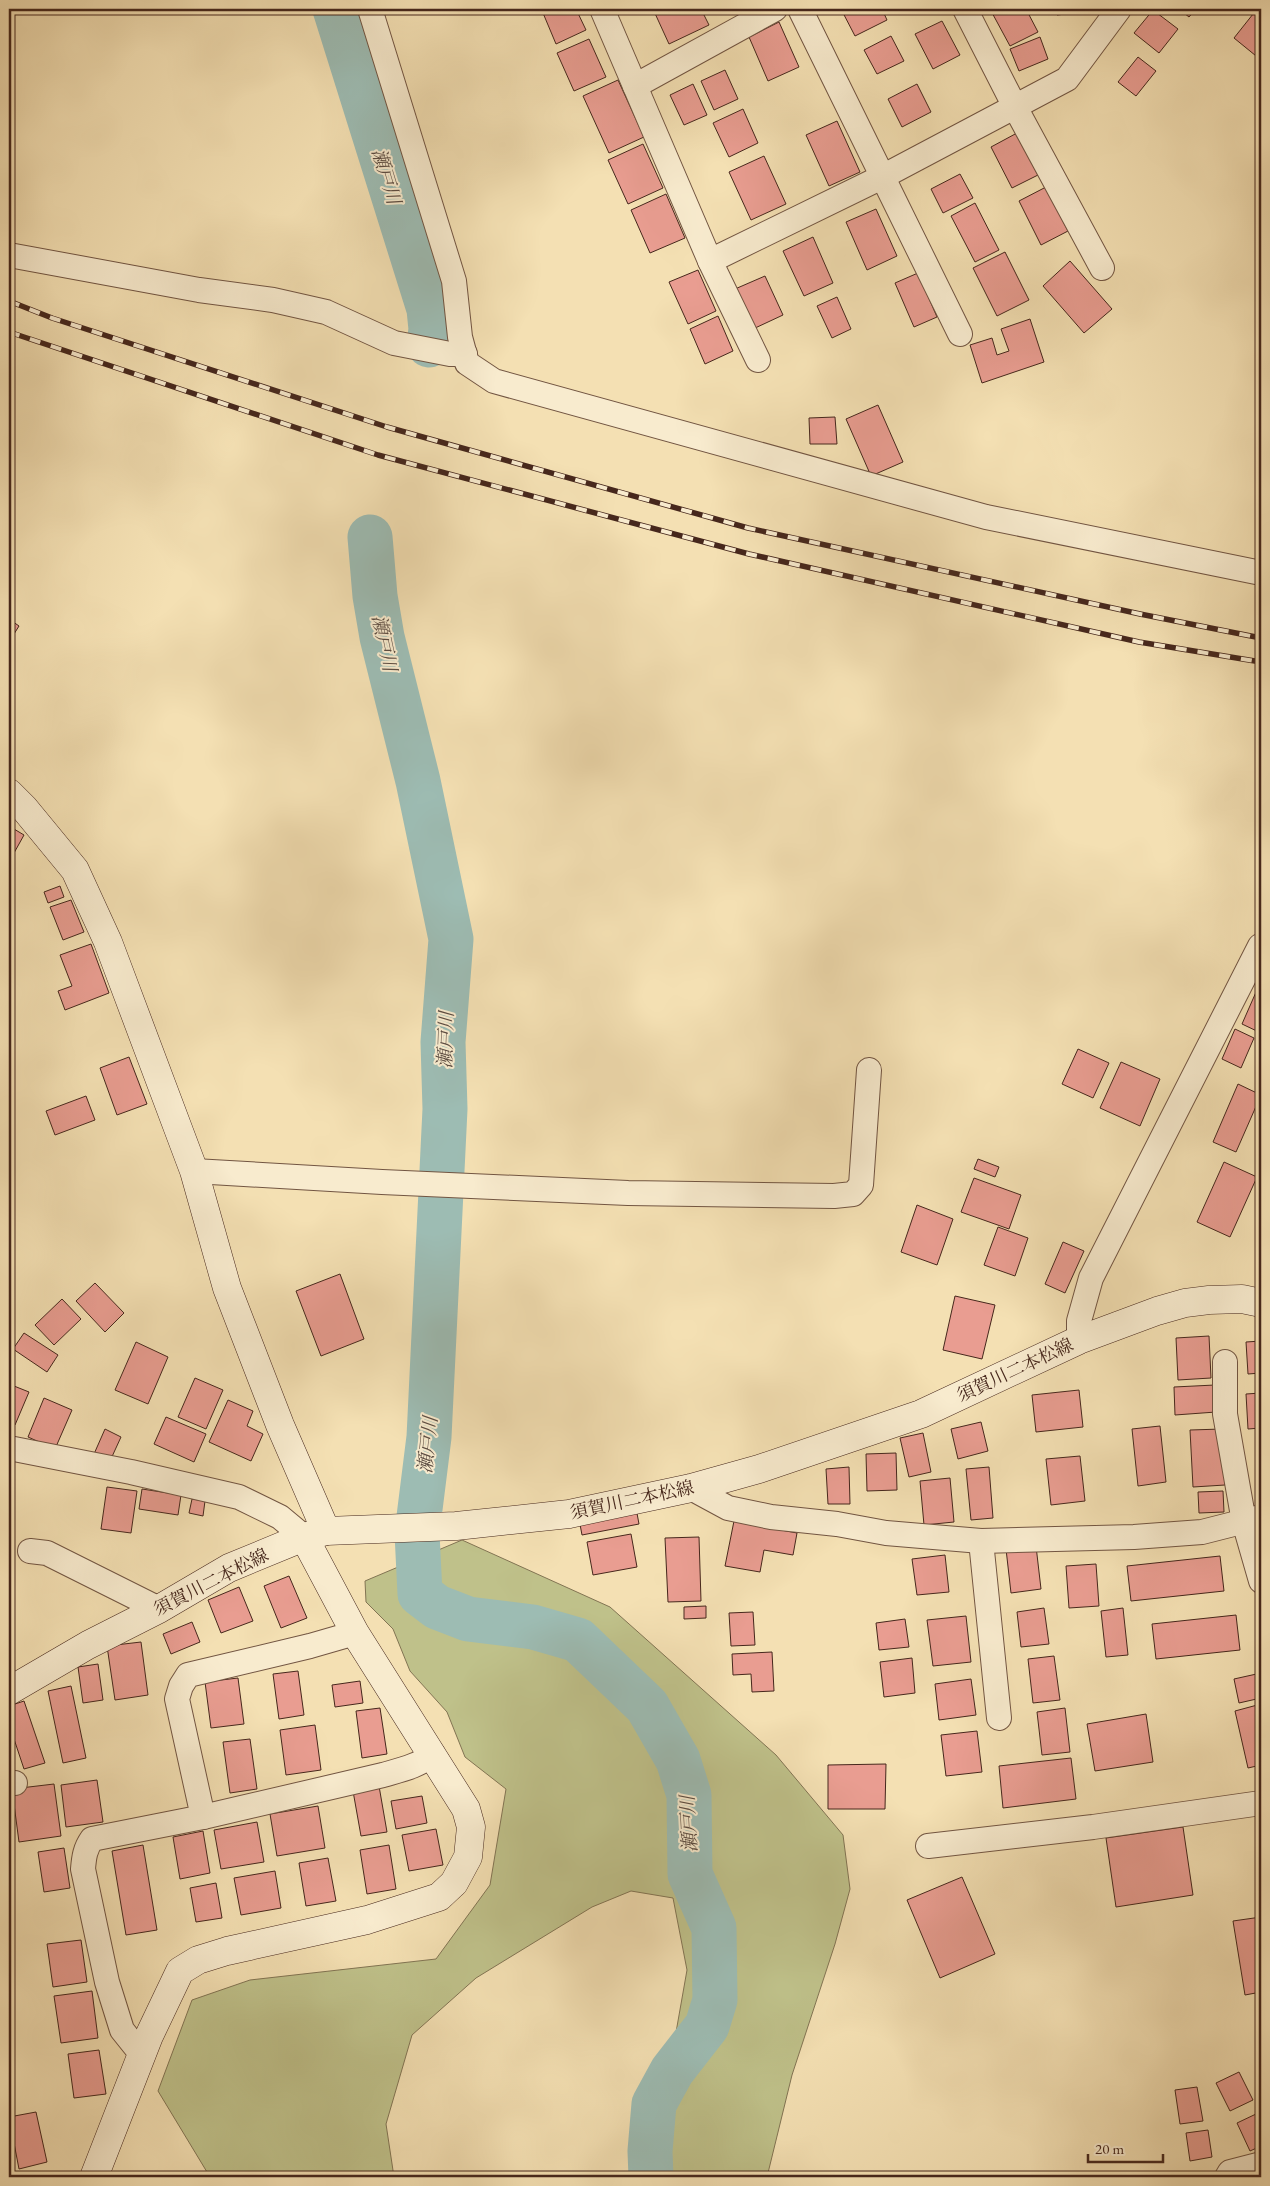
<svg xmlns="http://www.w3.org/2000/svg" width="1270" height="2186" font-family="'EB Garamond','Noto Serif JP',serif">
<rect width="100%" height="100%" fill="#f4e0b3"/>
<filter id="stains"><feTurbulence type="fractalNoise" baseFrequency=".004" numOctaves="4"/><feColorMatrix values="0 0 0 0 .2 0 0 0 0 .09 0 0 0 0 .02 0 0 0 .5 -.17"/></filter>
<radialGradient id="worn" r=".72"><stop offset=".6" stop-color="#630" stop-opacity="0"/><stop offset="1" stop-color="#630" stop-opacity=".3"/></radialGradient>
<path fill="#bfc18a" stroke="#827453" d="M 462,1540 L 610,1607 L 776,1755 L 843,1835 L 850,1889 L 835,1944 L 792,2075 L 767,2177 L 666,2177 L 663,2106 L 687,1970 L 673,1898 L 631,1891 L 592,1907 L 476,1978 L 412,2035 L 386,2124 L 394,2177 L 210,2177 L 158,2091 L 192,2000 L 250,1980 L 436,1959 L 490,1885 L 506,1789 L 465,1757 L 447,1712 L 410,1671 L 393,1629 L 366,1602 L 365,1581 Z"/>
<g fill="none" stroke-linecap="round" stroke-linejoin="round">
<g stroke="#9dbcb3" stroke-width="45">
<path d="M 335,9 L 429,309 L 431,329 L 429,345"/>
<path d="M 370,537 L 375,596 L 382,637 L 418,781 L 451,939 L 443,1042 L 445,1109 L 429,1437 L 417,1533 L 420,1594 L 437,1607 L 468,1619 L 533,1627 L 578,1640 L 647,1706 L 678,1760 L 689,1795 L 690,1874 L 714,1928 L 715,2000 L 707,2026 L 672,2071 L 654,2104 L 650,2151 L 651,2177"/>
</g>
</g>
<g fill="#e99d91" stroke="#46271c">
<path d="M 553,9 L 576,9 L 586,30 L 556,44 L 543,13 Z"/>
<path d="M 653,9 L 701,9 L 709,25 L 669,44 Z"/>
<path d="M 841,9 L 882,9 L 887,20 L 855,36 Z"/>
<path d="M 990,9 L 1026,9 L 1038,32 L 1010,46 Z"/>
<path d="M 1056,9 L 1091,9 L 1091,11 L 1057,15 Z"/>
<path d="M 1179,9 L 1196,9 L 1189,17 Z"/>
<path d="M 1257,9 L 1261,9 L 1261,60 L 1234,38 Z"/>
<path d="M 1153,10 L 1178,29 L 1159,53 L 1134,33 Z"/>
<path d="M 942,21 L 960,55 L 933,69 L 915,34 Z"/>
<path d="M 779,22 L 799,67 L 768,81 L 749,37 Z"/>
<path d="M 891,36 L 904,61 L 877,74 L 864,50 Z"/>
<path d="M 1040,37 L 1048,59 L 1019,71 L 1010,49 Z"/>
<path d="M 589,39 L 606,77 L 574,91 L 557,53 Z"/>
<path d="M 1138,57 L 1156,71 L 1136,96 L 1118,82 Z"/>
<path d="M 725,70 L 738,99 L 714,110 L 701,81 Z"/>
<path d="M 618,80 L 644,137 L 609,153 L 583,96 Z"/>
<path d="M 693,84 L 707,115 L 684,125 L 670,95 Z"/>
<path d="M 917,84 L 931,112 L 902,127 L 888,99 Z"/>
<path d="M 743,109 L 758,143 L 729,157 L 713,123 Z"/>
<path d="M 837,121 L 860,172 L 829,186 L 806,135 Z"/>
<path d="M 1017,133 L 1038,175 L 1012,188 L 991,147 Z"/>
<path d="M 643,144 L 663,188 L 628,204 L 608,160 Z"/>
<path d="M 764,156 L 786,204 L 751,220 L 729,172 Z"/>
<path d="M 960,174 L 973,198 L 943,213 L 931,189 Z"/>
<path d="M 1046,187 L 1068,231 L 1041,245 L 1019,201 Z"/>
<path d="M 666,194 L 685,238 L 650,253 L 631,210 Z"/>
<path d="M 975,203 L 999,250 L 975,262 L 951,216 Z"/>
<path d="M 876,209 L 897,256 L 867,270 L 846,222 Z"/>
<path d="M 813,237 L 833,283 L 804,296 L 783,251 Z"/>
<path d="M 1005,252 L 1029,300 L 997,316 L 973,268 Z"/>
<path d="M 1070,261 L 1112,309 L 1084,333 L 1043,286 Z"/>
<path d="M 698,270 L 716,311 L 688,324 L 669,282 Z"/>
<path d="M 918,273 L 937,317 L 914,327 L 895,283 Z"/>
<path d="M 765,276 L 783,315 L 753,329 L 735,289 Z"/>
<path d="M 837,297 L 851,329 L 832,338 L 817,306 Z"/>
<path d="M 718,316 L 733,351 L 705,364 L 690,329 Z"/>
<path d="M 1030,319 L 1044,362 L 982,383 L 970,345 L 992,338 L 997,355 L 1009,351 L 1001,329 Z"/>
<path d="M 878,405 L 903,462 L 871,476 L 846,419 Z"/>
<path d="M 835,417 L 837,444 L 810,444 L 809,418 Z"/>
<path d="M 9,619 L 19,626 L 9,642 Z"/>
<path d="M 9,826 L 24,835 L 9,862 Z"/>
<path d="M 60,886 L 64,897 L 48,903 L 44,892 Z"/>
<path d="M 71,900 L 84,932 L 63,940 L 50,907 Z"/>
<path d="M 91,944 L 109,993 L 65,1010 L 58,991 L 72,986 L 60,955 Z"/>
<path d="M 1260,983 L 1261,983 L 1261,1033 L 1242,1024 Z"/>
<path d="M 1235,1029 L 1254,1038 L 1241,1068 L 1222,1059 Z"/>
<path d="M 1078,1049 L 1109,1063 L 1093,1098 L 1062,1084 Z"/>
<path d="M 129,1057 L 147,1104 L 117,1115 L 100,1068 Z"/>
<path d="M 1121,1062 L 1160,1079 L 1140,1126 L 1100,1108 Z"/>
<path d="M 1238,1084 L 1261,1095 L 1236,1152 L 1213,1142 Z"/>
<path d="M 86,1096 L 95,1120 L 55,1135 L 46,1111 Z"/>
<path d="M 978,1159 L 999,1167 L 995,1177 L 974,1169 Z"/>
<path d="M 1224,1162 L 1257,1177 L 1230,1237 L 1197,1222 Z"/>
<path d="M 974,1178 L 1021,1195 L 1009,1229 L 961,1212 Z"/>
<path d="M 917,1205 L 953,1219 L 937,1265 L 901,1252 Z"/>
<path d="M 998,1227 L 1028,1238 L 1015,1276 L 984,1265 Z"/>
<path d="M 1063,1242 L 1084,1251 L 1065,1293 L 1045,1284 Z"/>
<path d="M 340,1274 L 364,1339 L 321,1356 L 296,1291 Z"/>
<path d="M 95,1283 L 124,1313 L 105,1332 L 76,1301 Z"/>
<path d="M 955,1296 L 995,1305 L 982,1359 L 943,1350 Z"/>
<path d="M 62,1299 L 81,1319 L 54,1345 L 35,1325 Z"/>
<path d="M 24,1333 L 58,1355 L 47,1372 L 13,1349 Z"/>
<path d="M 1209,1336 L 1211,1378 L 1178,1380 L 1176,1338 Z"/>
<path d="M 1261,1341 L 1261,1373 L 1248,1374 L 1246,1342 Z"/>
<path d="M 136,1342 L 168,1357 L 148,1404 L 115,1390 Z"/>
<path d="M 195,1378 L 223,1390 L 206,1429 L 178,1417 Z"/>
<path d="M 9,1384 L 29,1392 L 15,1425 L 9,1422 Z"/>
<path d="M 1215,1385 L 1216,1412 L 1175,1415 L 1174,1387 Z"/>
<path d="M 1079,1390 L 1083,1427 L 1036,1432 L 1032,1395 Z"/>
<path d="M 1261,1393 L 1261,1428 L 1248,1429 L 1246,1394 Z"/>
<path d="M 44,1398 L 72,1410 L 55,1449 L 28,1437 Z"/>
<path d="M 228,1400 L 253,1411 L 247,1426 L 263,1434 L 251,1461 L 209,1442 Z"/>
<path d="M 166,1417 L 206,1434 L 194,1462 L 154,1444 Z"/>
<path d="M 981,1422 L 988,1451 L 958,1459 L 951,1429 Z"/>
<path d="M 1160,1426 L 1166,1482 L 1138,1486 L 1132,1429 Z"/>
<path d="M 105,1429 L 121,1437 L 110,1461 L 94,1454 Z"/>
<path d="M 1222,1429 L 1225,1485 L 1193,1487 L 1190,1430 Z"/>
<path d="M 923,1433 L 931,1472 L 909,1477 L 900,1438 Z"/>
<path d="M 896,1453 L 897,1490 L 867,1491 L 866,1454 Z"/>
<path d="M 1080,1456 L 1085,1501 L 1051,1505 L 1046,1459 Z"/>
<path d="M 849,1467 L 850,1504 L 828,1504 L 826,1469 Z"/>
<path d="M 989,1467 L 993,1518 L 971,1520 L 966,1469 Z"/>
<path d="M 950,1478 L 954,1522 L 924,1525 L 920,1481 Z"/>
<path d="M 107,1487 L 137,1491 L 131,1533 L 101,1529 Z"/>
<path d="M 142,1489 L 181,1495 L 178,1515 L 139,1509 Z"/>
<path d="M 1223,1491 L 1224,1512 L 1199,1513 L 1198,1492 Z"/>
<path d="M 192,1499 L 205,1501 L 203,1516 L 189,1513 Z"/>
<path d="M 636,1508 L 639,1524 L 582,1535 L 579,1519 Z"/>
<path d="M 734,1521 L 797,1533 L 793,1555 L 764,1550 L 760,1572 L 725,1566 Z"/>
<path d="M 631,1534 L 637,1567 L 593,1575 L 587,1542 Z"/>
<path d="M 699,1537 L 701,1601 L 668,1602 L 665,1538 Z"/>
<path d="M 1036,1546 L 1041,1589 L 1011,1593 L 1006,1549 Z"/>
<path d="M 945,1555 L 949,1592 L 917,1595 L 912,1559 Z"/>
<path d="M 1220,1556 L 1224,1591 L 1131,1601 L 1127,1566 Z"/>
<path d="M 1096,1564 L 1099,1606 L 1069,1608 L 1066,1566 Z"/>
<path d="M 289,1576 L 307,1618 L 281,1628 L 264,1586 Z"/>
<path d="M 239,1587 L 253,1621 L 221,1633 L 208,1600 Z"/>
<path d="M 706,1606 L 706,1618 L 684,1619 L 684,1607 Z"/>
<path d="M 1044,1608 L 1049,1644 L 1021,1647 L 1017,1612 Z"/>
<path d="M 1123,1608 L 1128,1655 L 1106,1657 L 1101,1611 Z"/>
<path d="M 753,1612 L 755,1645 L 731,1646 L 729,1613 Z"/>
<path d="M 1236,1615 L 1240,1650 L 1156,1659 L 1152,1624 Z"/>
<path d="M 966,1616 L 971,1662 L 933,1666 L 927,1620 Z"/>
<path d="M 905,1619 L 909,1647 L 879,1650 L 876,1623 Z"/>
<path d="M 192,1622 L 200,1642 L 171,1654 L 163,1634 Z"/>
<path d="M 141,1642 L 148,1695 L 115,1700 L 107,1646 Z"/>
<path d="M 772,1652 L 774,1691 L 752,1692 L 751,1674 L 733,1675 L 732,1654 Z"/>
<path d="M 1054,1656 L 1060,1700 L 1033,1703 L 1028,1659 Z"/>
<path d="M 912,1658 L 915,1693 L 884,1697 L 880,1662 Z"/>
<path d="M 98,1664 L 103,1700 L 83,1703 L 78,1667 Z"/>
<path d="M 298,1671 L 304,1715 L 279,1719 L 273,1674 Z"/>
<path d="M 1261,1673 L 1261,1698 L 1239,1703 L 1234,1679 Z"/>
<path d="M 238,1678 L 244,1724 L 211,1728 L 205,1682 Z"/>
<path d="M 971,1679 L 976,1715 L 939,1720 L 935,1684 Z"/>
<path d="M 360,1681 L 363,1703 L 335,1707 L 332,1685 Z"/>
<path d="M 71,1686 L 86,1758 L 63,1763 L 48,1691 Z"/>
<path d="M 24,1701 L 45,1763 L 24,1769 L 12,1733 L 9,1734 L 9,1706 Z"/>
<path d="M 1261,1704 L 1261,1765 L 1248,1768 L 1235,1711 Z"/>
<path d="M 380,1708 L 387,1754 L 362,1758 L 356,1711 Z"/>
<path d="M 1065,1708 L 1070,1752 L 1042,1755 L 1037,1712 Z"/>
<path d="M 1146,1714 L 1153,1762 L 1095,1771 L 1087,1724 Z"/>
<path d="M 315,1725 L 321,1770 L 286,1775 L 280,1730 Z"/>
<path d="M 977,1731 L 982,1772 L 946,1776 L 941,1735 Z"/>
<path d="M 250,1739 L 257,1789 L 230,1793 L 223,1742 Z"/>
<path d="M 1071,1758 L 1076,1799 L 1003,1808 L 999,1766 Z"/>
<path d="M 886,1764 L 885,1809 L 828,1809 L 828,1765 Z"/>
<path d="M 97,1780 L 103,1822 L 66,1827 L 61,1785 Z"/>
<path d="M 54,1784 L 61,1836 L 19,1842 L 12,1789 Z"/>
<path d="M 379,1786 L 387,1832 L 361,1836 L 353,1791 Z"/>
<path d="M 422,1796 L 427,1823 L 396,1829 L 391,1801 Z"/>
<path d="M 318,1806 L 325,1848 L 277,1856 L 270,1814 Z"/>
<path d="M 257,1822 L 264,1862 L 221,1869 L 214,1830 Z"/>
<path d="M 1183,1827 L 1193,1895 L 1116,1907 L 1106,1838 Z"/>
<path d="M 436,1829 L 443,1865 L 409,1871 L 402,1835 Z"/>
<path d="M 203,1831 L 210,1873 L 180,1879 L 173,1837 Z"/>
<path d="M 143,1845 L 157,1930 L 126,1935 L 112,1851 Z"/>
<path d="M 389,1845 L 396,1889 L 367,1894 L 360,1850 Z"/>
<path d="M 64,1848 L 70,1888 L 44,1892 L 38,1852 Z"/>
<path d="M 328,1858 L 336,1901 L 306,1906 L 299,1863 Z"/>
<path d="M 275,1871 L 281,1908 L 241,1915 L 234,1878 Z"/>
<path d="M 962,1877 L 995,1954 L 940,1978 L 907,1900 Z"/>
<path d="M 216,1883 L 222,1918 L 196,1922 L 190,1888 Z"/>
<path d="M 1261,1917 L 1261,1992 L 1245,1995 L 1233,1921 Z"/>
<path d="M 81,1940 L 87,1982 L 53,1987 L 47,1944 Z"/>
<path d="M 92,1991 L 98,2038 L 61,2043 L 54,1996 Z"/>
<path d="M 99,2050 L 106,2094 L 74,2098 L 68,2054 Z"/>
<path d="M 1239,2072 L 1253,2100 L 1230,2111 L 1216,2083 Z"/>
<path d="M 1197,2087 L 1203,2121 L 1180,2124 L 1175,2090 Z"/>
<path d="M 36,2112 L 47,2162 L 19,2169 L 9,2117 Z"/>
<path d="M 1256,2114 L 1261,2125 L 1261,2146 L 1250,2151 L 1237,2123 Z"/>
<path d="M 1208,2130 L 1212,2157 L 1190,2161 L 1186,2133 Z"/>
<path d="M 1215,2172 L 1216,2177 L 1193,2177 L 1192,2176 Z"/>
</g>
<g fill="none" stroke-linecap="round" stroke-linejoin="round">
<defs>
<g id="street">
<path d="M 370,9 L 454,281 L 460,337 L 467,363 L 494,381 L 986,517 L 1261,573"/>
<path d="M 602,9 L 710,261 L 882,177 L 1067,79 L 1119,9"/>
<path d="M 800,9 L 960,334"/>
<path d="M 965,9 L 1015,107 L 1102,268"/>
<path d="M 635,86 L 775,9"/>
<path d="M 9,255 L 199,290 L 273,300 L 326,312 L 394,343 L 450,354 L 465,354"/>
<path d="M 710,261 L 758,360"/>
<path d="M 194,1171 L 382,1182 L 628,1193 L 834,1196 L 853,1194 L 861,1185 L 869,1070"/>
<path d="M 1079,1340 L 1079,1321 L 1091,1278 L 1260,946"/>
<path d="M 1225,1362 L 1225,1414 L 1244,1522 L 1261,1581"/>
<path d="M 9,1448 L 131,1472 L 239,1497 L 280,1517 L 304,1537"/>
<path d="M 691,1488 L 728,1508 L 771,1517 L 837,1524 L 886,1533 L 981,1541 L 1134,1537 L 1202,1532 L 1261,1517"/>
<path d="M 981,1541 L 999,1718"/>
<path d="M 30,1551 L 47,1553 L 159,1609"/>
<path d="M 9,1783 L 15,1783"/>
<path d="M 203,1817 L 383,1775 C 400,1770 419,1766 433,1754"/>
<path d="M 928,1846 L 1093,1827 L 1261,1803"/>
<path d="M 142,2055 L 122,2030 L 107,1982 L 83,1869 C 84,1857 85,1849 92,1839 L 203,1817 L 177,1699 L 181,1686 L 188,1675 L 310,1646 L 355,1633"/>
<path d="M 1227,2177 L 1230,2172 L 1261,2164"/>
</g>
<g id="secondary">
<path d="M 9,793 L 24,808 L 75,870 L 108,942 L 194,1171 L 227,1288 L 280,1425 L 326,1531"/>
<path d="M 9,1691 L 88,1645 L 159,1609 L 229,1568 L 304,1537 L 326,1531 L 456,1526 L 569,1514 L 691,1488 L 759,1469 L 921,1414 L 1079,1340 L 1157,1311 L 1185,1303 L 1209,1300 L 1242,1299 L 1261,1303"/>
<path d="M 94,2177 L 149,2036 L 180,1971 L 198,1960 L 227,1951 L 367,1920 L 439,1897 L 454,1883 L 468,1857 L 471,1827 L 466,1809 L 355,1633 L 304,1537"/>
</g>
</defs>
<use href="#street" stroke="#725542" stroke-width="26"/>
<use href="#secondary" stroke="#46271c" stroke-width="29"/>
<use href="#street" stroke="#f8ebce" stroke-width="24"/>
<use href="#secondary" stroke="#f8ebce" stroke-width="28"/>
<defs>
<g id="rail">
<path d="M 9,301 L 52,318 L 387,427 L 748,528 L 1140,614 L 1261,638"/>
<path d="M 9,332 L 378,455 L 749,554 L 1139,642 L 1261,662"/>
</g>
</defs>
<use href="#rail" stroke="#46271c" stroke-width="5.5"/>
<use href="#rail" stroke="#f8ebce" stroke-width="4" stroke-dasharray="11" stroke-linecap="butt"/>
</g>
<g text-anchor="middle" stroke-width="4" stroke-linejoin="round" paint-order="stroke">
<g font-size="18" fill="#46271c" stroke="#f8ebce">
<text transform="translate(1015 1370) rotate(-25)" y="6">須賀川二本松線</text>
<text transform="translate(632 1500) rotate(-12)" y="6">須賀川二本松線</text>
<text transform="translate(211 1582) rotate(-27)" y="6">須賀川二本松線</text>
</g>
<g font-size="19" font-style="italic" fill="#5c4c42" stroke="#f8ebce">
<text transform="translate(387 176) rotate(73)" y="7">瀬戸川</text>
<text transform="translate(385 643) rotate(78)" y="7">瀬戸川</text>
<text transform="translate(445 1040) rotate(-88)" y="7">瀬戸川</text>
<text transform="translate(427 1445) rotate(-84)" y="7">瀬戸川</text>
<text transform="translate(688 1824) rotate(-93)" y="7">瀬戸川</text>
</g>
</g>
<rect width="1270" height="2186" fill="none" stroke="#f4e0b3" stroke-width="30"/>
<rect x="10" y="10" width="1250" height="2166" fill="none" stroke="#46271c" stroke-width="2.5"/>
<rect x="15" y="15" width="1240" height="2156" fill="none" stroke="#46271c"/>
<path d="M1088 2154v8h75v-8" fill="none" stroke="#46271c" stroke-width="2.5"/>
<text x="1095" y="2154" font-size="15" fill="#46271c" stroke="#f8ebce" stroke-width="4" paint-order="stroke">20 m</text>
<rect width="100%" height="100%" filter="url(#stains)"/>
<rect width="100%" height="100%" fill="url(#worn)"/>
</svg>
